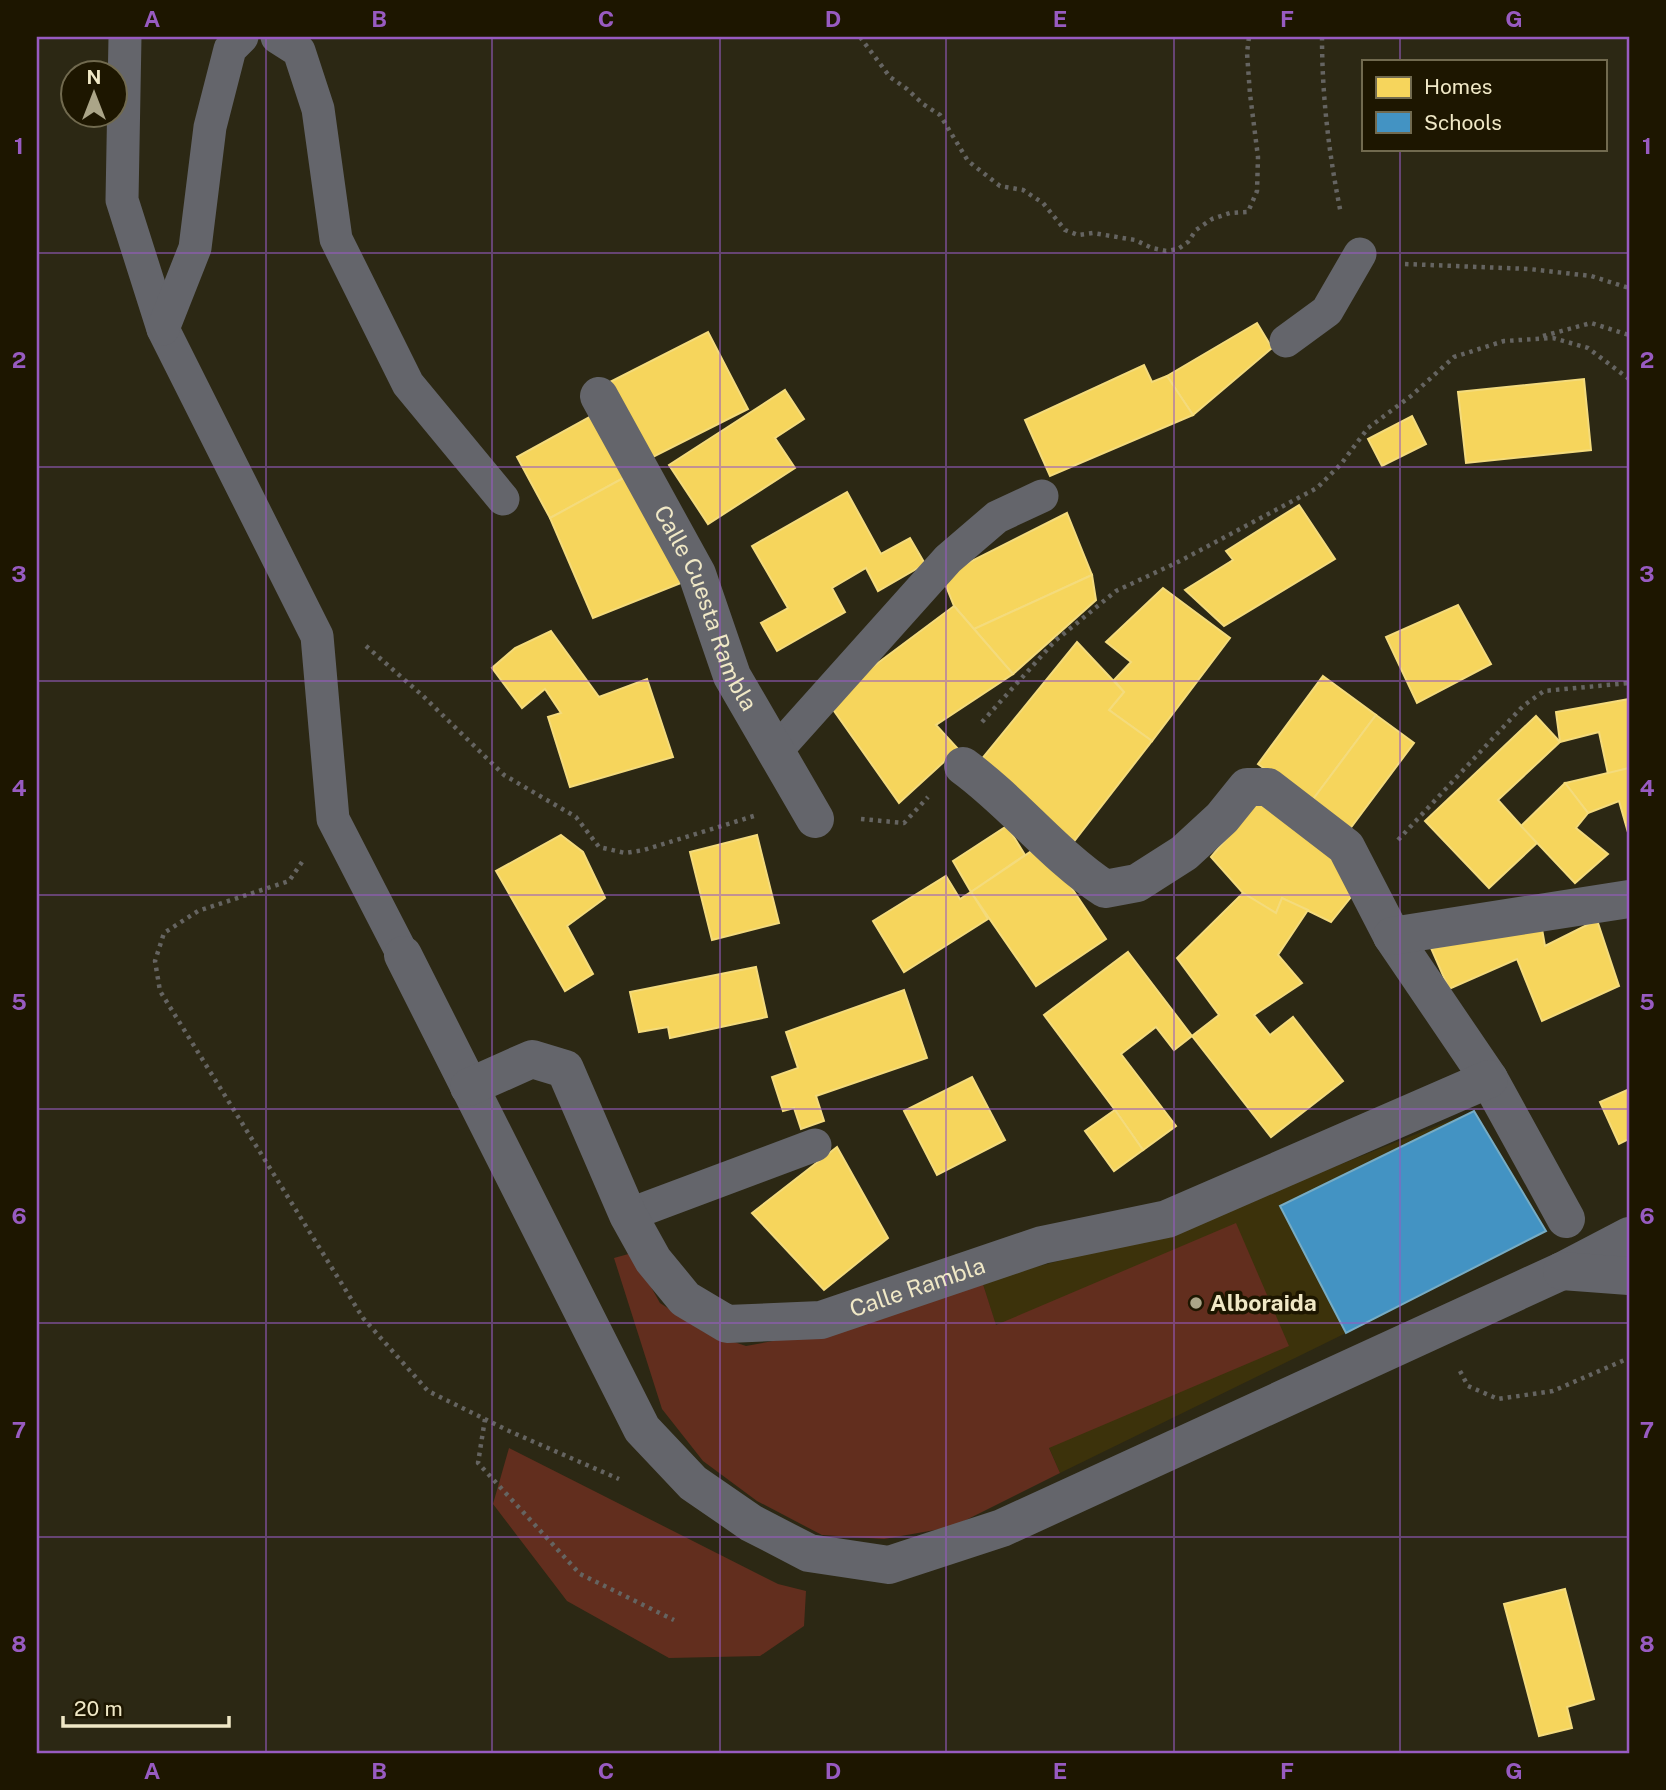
<svg xmlns="http://www.w3.org/2000/svg" width="1666" height="1790" font-family="'Public Sans',sans-serif">
<rect width="100%" height="100%" fill="#2c2814"/>
<path fill="#3c320b" d="M 1474,1111 L 1546,1231 L 1346,1333 L 1060,1473 L 996,1326 L 982,1281 L 1174,1231 Z"/>
<g fill="#622e1e">
<path d="M 1236,1223 L 1289,1346 L 1049,1448 L 1060,1473 L 952,1527 L 884,1539 L 822,1535 L 757,1501 L 703,1461 L 662,1409 L 614,1258 L 632,1253 L 660,1303 L 704,1332 L 746,1346 L 827,1331 L 982,1281 L 996,1325 Z"/>
<path d="M 509,1448 L 778,1584 L 806,1591 L 804,1626 L 760,1656 L 669,1658 L 567,1601 L 493,1504 Z"/>
</g>
<g fill="#f6d55c" stroke="#f4db7c" stroke-width="2">
<path d="M 1257,323 L 1272,348 L 1193,415 L 1167,376 Z"/>
<path d="M 708,332 L 748,409 L 647,460 L 608,383 Z"/>
<path d="M 1144,365 L 1152,382 L 1167,376 L 1193,415 L 1050,476 L 1025,420 Z"/>
<path d="M 1584,379 L 1591,450 L 1466,463 L 1458,392 Z"/>
<path d="M 785,390 L 804,419 L 775,438 L 795,468 L 708,524 L 669,465 Z"/>
<path d="M 593,415 L 627,476 L 550,518 L 517,457 Z"/>
<path d="M 1412,416 L 1426,444 L 1382,466 L 1368,439 Z"/>
<path d="M 627,476 L 681,583 L 593,618 L 550,518 Z"/>
<path d="M 847,492 L 881,554 L 910,538 L 925,564 L 878,591 L 866,568 L 832,588 L 845,612 L 777,651 L 761,623 L 788,608 L 752,546 Z"/>
<path d="M 1299,505 L 1335,559 L 1224,626 L 1185,590 L 1233,560 L 1226,551 Z"/>
<path d="M 1067,513 L 1092,575 L 974,629 L 954,606 L 942,576 Z"/>
<path d="M 1092,575 L 1096,600 L 1013,674 L 974,629 Z"/>
<path d="M 1163,588 L 1230,638 L 1152,741 L 1109,710 L 1124,692 L 1114,680 L 1131,662 L 1106,642 Z"/>
<path d="M 1458,605 L 1491,664 L 1417,703 L 1386,637 Z"/>
<path d="M 954,606 L 1013,674 L 936,725 L 958,749 L 899,803 L 827,701 Z"/>
<path d="M 551,631 L 599,697 L 647,679 L 673,757 L 570,787 L 548,717 L 561,713 L 545,689 L 522,708 L 492,668 L 515,648 Z"/>
<path d="M 1077,642 L 1124,692 L 1109,710 L 1152,741 L 1072,844 L 981,760 Z"/>
<path d="M 1323,676 L 1376,715 L 1311,802 L 1258,764 Z"/>
<path d="M 1629,699 L 1629,768 L 1608,774 L 1599,732 L 1560,742 L 1556,712 Z"/>
<path d="M 1376,715 L 1414,743 L 1349,830 L 1311,802 Z"/>
<path d="M 1536,716 L 1560,742 L 1498,800 L 1537,843 L 1489,888 L 1425,821 Z"/>
<path d="M 1629,768 L 1629,836 L 1619,801 L 1588,813 L 1565,783 Z"/>
<path d="M 1565,783 L 1588,813 L 1576,828 L 1608,854 L 1575,883 L 1521,826 Z"/>
<path d="M 1259,800 L 1338,863 L 1355,892 L 1331,922 L 1282,898 L 1276,913 L 1243,893 L 1211,857 Z"/>
<path d="M 1007,826 L 1025,855 L 971,892 L 953,861 Z"/>
<path d="M 561,835 L 583,852 L 605,898 L 567,926 L 593,974 L 565,991 L 496,871 Z"/>
<path d="M 757,835 L 779,923 L 712,940 L 690,852 Z"/>
<path d="M 1042,844 L 1106,939 L 1036,986 L 971,892 Z"/>
<path d="M 946,876 L 960,899 L 971,892 L 988,919 L 904,972 L 873,921 Z"/>
<path d="M 1243,893 L 1276,913 L 1282,898 L 1308,910 L 1278,955 L 1302,983 L 1254,1015 L 1270,1035 L 1293,1017 L 1343,1081 L 1271,1137 L 1192,1036 L 1219,1015 L 1177,958 Z"/>
<path d="M 1597,920 L 1619,986 L 1542,1021 L 1517,959 L 1449,989 L 1431,948 L 1542,929 L 1545,946 Z"/>
<path d="M 1128,952 L 1192,1036 L 1174,1050 L 1156,1027 L 1121,1054 L 1176,1126 L 1143,1150 L 1115,1110 L 1044,1015 Z"/>
<path d="M 756,967 L 767,1017 L 670,1038 L 668,1027 L 639,1032 L 630,992 Z"/>
<path d="M 904,990 L 927,1058 L 816,1096 L 824,1121 L 801,1129 L 794,1108 L 783,1111 L 772,1077 L 798,1068 L 786,1032 Z"/>
<path d="M 972,1077 L 1005,1140 L 937,1175 L 904,1111 Z"/>
<path d="M 1627,1090 L 1629,1096 L 1629,1139 L 1619,1144 L 1600,1102 Z"/>
<path d="M 1115,1110 L 1143,1150 L 1114,1171 L 1085,1131 Z"/>
<path d="M 837,1147 L 888,1238 L 824,1290 L 752,1213 Z"/>
<path d="M 1565,1589 L 1594,1699 L 1567,1707 L 1572,1728 L 1539,1736 L 1504,1604 Z"/>
</g>
<path fill="#4393c3" stroke="#77acc4" stroke-width="2" d="M 1474,1111 L 1546,1231 L 1346,1333 L 1280,1206 Z"/>
<g fill="none" stroke-linecap="round" stroke-linejoin="round">
<g stroke="#656461" stroke-width="4.5" stroke-dasharray="3.5 5" stroke-linecap="butt">
<path d="M 860,37 L 890,77 L 907,89 L 923,104 L 940,115 L 968,161 L 1000,186 L 1023,190 L 1043,203 L 1065,230 L 1078,235 L 1093,233 L 1135,240 L 1152,248 L 1166,251 L 1178,249 L 1188,242 L 1196,230 L 1212,219 L 1230,213 L 1248,212 L 1257,191 L 1258,157 L 1250,94 L 1247,53 L 1249,37"/>
<path d="M 1322,37 C 1322,97 1329,155 1341,214"/>
<path d="M 1405,264 L 1529,269 L 1591,276 L 1629,288"/>
<path d="M 1543,336 L 1591,323 L 1629,335"/>
<path d="M 366,646 L 423,696 L 504,775 L 576,817 L 599,847 L 625,853 L 644,850 L 757,815"/>
<path d="M 982,722 L 1055,641 L 1116,591 L 1178,562 L 1317,488 L 1341,464 L 1368,428 L 1411,396 L 1454,357 L 1504,341 L 1553,338 L 1588,348 L 1629,379"/>
<path d="M 861,819 L 904,823 L 928,797"/>
<path d="M 1398,840 L 1523,706 L 1544,691 L 1629,683"/>
<path d="M 302,862 L 289,881 L 198,911 L 164,933 L 155,961 L 160,991 L 363,1318 L 428,1391 L 509,1431 L 619,1479"/>
<path d="M 1460,1371 L 1468,1386 L 1498,1399 L 1553,1391 L 1629,1358"/>
<path d="M 485,1419 L 478,1463 L 580,1574 L 674,1620"/>
</g>
<g stroke="#64656b" stroke-width="33">
<path d="M 125,37 L 122,200 L 163,329 L 317,636 L 333,819 L 403,955"/>
<path d="M 277,37 L 299,51 L 318,109 L 336,239 L 408,384 L 503,499"/>
<path d="M 163,329 L 195,248 L 210,127 L 230,49 L 242,37"/>
<path d="M 1286,341 L 1327,311 L 1360,254"/>
<path d="M 776,751 L 948,559 L 997,517 L 1042,496"/>
<path d="M 628,1215 L 815,1145"/>
</g>
<g stroke="#64656b" stroke-width="38">
<path id="s1" d="M 599,396 L 697,574 L 732,676 L 815,819"/>
<path d="M 963,766 C 1014,803 1052,854 1105,889 L 1137,883 L 1184,853 L 1222,818 L 1247,787 L 1268,787 L 1346,847 L 1392,936 L 1489,1079 L 1566,1219"/>
<path d="M 1392,936 L 1629,899"/>
<path d="M 403,955 L 642,1429 L 693,1483 L 751,1523 L 809,1553 L 889,1565 L 1002,1528 L 1562,1271 L 1629,1236"/>
<path id="s2" d="M 469,1087 L 532,1059 L 565,1069 L 628,1215 L 653,1260 L 685,1299 L 727,1324 L 821,1320 L 1042,1245 L 1167,1219 L 1489,1079"/>
<path d="M 1562,1271 L 1629,1276"/>
</g>
</g>
<path fill="none" stroke="#985bc1" stroke-width="2" stroke-opacity="0.55" d="M 266,37 L 266,1753M 492,37 L 492,1753M 720,37 L 720,1753M 946,37 L 946,1753M 1174,37 L 1174,1753M 1400,37 L 1400,61M 1400,149 L 1400,1753M 37,253 L 1629,253M 37,467 L 1629,467M 37,681 L 1629,681M 37,895 L 1629,895M 37,1109 L 1629,1109M 37,1323 L 1629,1323M 37,1537 L 1629,1537"/>
<circle fill="#aba588" stroke="#1d1600" stroke-width="2.5" cx="1196" cy="1303" r="7"/>
<g text-anchor="middle" stroke-width="7" stroke-linejoin="round" paint-order="stroke">
<g font-size="23" fill="#f0e8c6" stroke="#1d1600">
<text dy="8" stroke="none"><textPath href="#s1" startOffset="238">Calle Cuesta Rambla</textPath></text>
<text dy="8" stroke="none"><textPath href="#s2" startOffset="609">Calle Rambla</textPath></text>
</g>
<g font-size="23" font-weight="bold" fill="#f0e8c6" stroke="#1d1600" text-anchor="start">
<text x="1210" y="1311">Alboraida</text>
</g>
</g>
<rect width="1666" height="1790" fill="none" stroke="#1d1600" stroke-width="77"/>
<rect x="1362" y="60" width="245" height="91" fill="#1d1600" stroke="#716a4f" stroke-width="2"/>
<rect x="1376" y="77" width="35" height="21" fill="#f6d55c" stroke="#716a4f" stroke-width="2"/>
<text x="1424" y="94" font-size="21" fill="#f0e8c6">Homes</text>
<rect x="1376" y="112" width="35" height="21" fill="#4393c3" stroke="#716a4f" stroke-width="2"/>
<text x="1424" y="130" font-size="21" fill="#f0e8c6">Schools</text>
<g transform="translate(94 94)"><circle r="33" fill="#1d1600" stroke="#716a4f" stroke-width="2"/>
<path d="M0-5L12 26L0 18L-12 26Z" fill="#aba588"/>
<text y="-10" font-size="19" font-weight="bold" text-anchor="middle" fill="#f0e8c6">N</text>
</g>
<path d="M63 1716v10h166v-10" fill="none" stroke="#f0e8c6" stroke-width="3.5"/>
<text x="74" y="1716" font-size="21" fill="#f0e8c6" stroke="#1d1600" stroke-width="5" paint-order="stroke">20 m</text>
<rect x="38" y="38" width="1590" height="1714" fill="none" stroke="#985bc1" stroke-width="2.5"/>
<g font-size="23" text-anchor="middle" font-weight="bold" fill="#985bc1">
<text x="152" y="27">A</text>
<text x="379" y="27">B</text>
<text x="606" y="27">C</text>
<text x="833" y="27">D</text>
<text x="1060" y="27">E</text>
<text x="1287" y="27">F</text>
<text x="1514" y="27">G</text>
<text x="19" y="154">1</text>
<text x="1647" y="154">1</text>
<text x="19" y="368">2</text>
<text x="1647" y="368">2</text>
<text x="19" y="582">3</text>
<text x="1647" y="582">3</text>
<text x="19" y="796">4</text>
<text x="1647" y="796">4</text>
<text x="19" y="1010">5</text>
<text x="1647" y="1010">5</text>
<text x="19" y="1224">6</text>
<text x="1647" y="1224">6</text>
<text x="19" y="1438">7</text>
<text x="1647" y="1438">7</text>
<text x="19" y="1652">8</text>
<text x="1647" y="1652">8</text>
<text x="152" y="1779">A</text>
<text x="379" y="1779">B</text>
<text x="606" y="1779">C</text>
<text x="833" y="1779">D</text>
<text x="1060" y="1779">E</text>
<text x="1287" y="1779">F</text>
<text x="1514" y="1779">G</text>
</g>
</svg>
